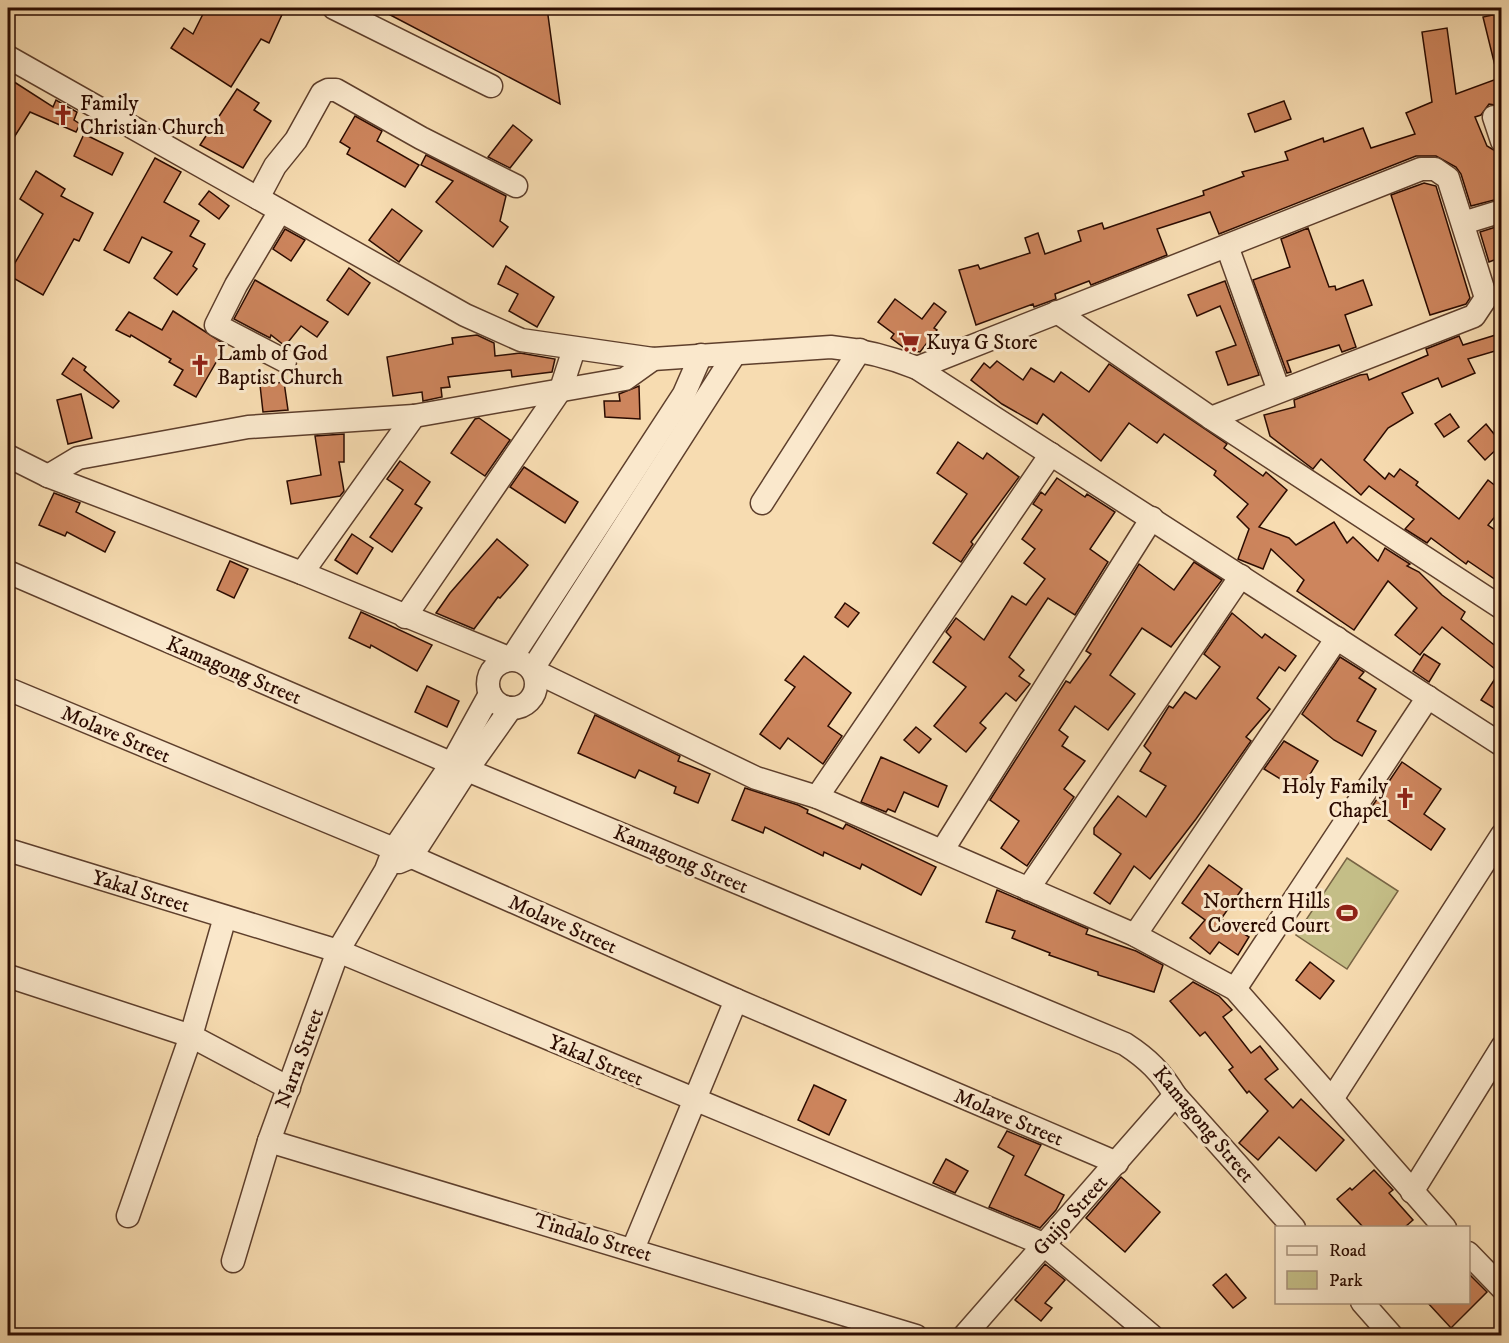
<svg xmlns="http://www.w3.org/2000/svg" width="1509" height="1343" font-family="'IM FELL DW Pica',serif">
<rect width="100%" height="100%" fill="#f7dcb1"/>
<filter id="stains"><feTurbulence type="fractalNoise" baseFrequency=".00333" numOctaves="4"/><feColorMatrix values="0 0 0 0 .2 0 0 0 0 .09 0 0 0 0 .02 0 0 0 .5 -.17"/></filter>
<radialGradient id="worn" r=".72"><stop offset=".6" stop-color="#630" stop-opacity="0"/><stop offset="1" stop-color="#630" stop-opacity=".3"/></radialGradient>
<path fill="#c4be87" stroke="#786444" stroke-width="1.5" d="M 1347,858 L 1398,891 L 1347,969 L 1296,935 Z"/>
<g fill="#cd855d" stroke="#2b0b00" stroke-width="1.5">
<path d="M 206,8 L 285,8 L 269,43 L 261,39 L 231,87 L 171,48 L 184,28 L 193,34 Z"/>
<path d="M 377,8 L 547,8 L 560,104 Z"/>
<path d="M 1502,13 L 1502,69 L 1496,70 L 1483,17 Z"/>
<path d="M 1447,28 L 1456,94 L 1502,77 L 1502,106 L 1489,104 L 1481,115 L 1475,117 L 1487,146 L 1502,155 L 1502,198 L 1471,206 L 1461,174 L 1456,167 L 1436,156 L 1416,156 L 1219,234 L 1210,212 L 1157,229 L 1167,255 L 1091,285 L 1089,281 L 1055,294 L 1056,299 L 1034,307 L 1033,304 L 976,325 L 959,270 L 978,265 L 980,269 L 1030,253 L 1025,238 L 1038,233 L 1045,254 L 1081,241 L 1078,231 L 1102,223 L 1104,229 L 1204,195 L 1203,191 L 1244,176 L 1242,172 L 1288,160 L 1285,152 L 1323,138 L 1324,142 L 1363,128 L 1371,148 L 1415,134 L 1406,113 L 1432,102 L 1422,32 Z"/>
<path d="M 8,78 L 53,107 L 56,100 L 77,112 L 74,120 L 80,124 L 76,132 L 30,112 L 8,147 Z"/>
<path d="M 237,89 L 259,103 L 254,110 L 271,121 L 243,168 L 200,145 Z"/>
<path d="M 1284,101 L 1291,119 L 1255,132 L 1248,114 Z"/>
<path d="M 355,116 L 382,131 L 377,141 L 419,165 L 405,187 L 347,154 L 350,148 L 340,142 Z"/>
<path d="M 513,125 L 532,140 L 510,168 L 488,157 Z"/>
<path d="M 84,134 L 123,153 L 112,175 L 74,156 Z"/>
<path d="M 426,155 L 506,196 L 500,221 L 508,227 L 493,247 L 436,202 L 453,181 L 421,165 Z"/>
<path d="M 155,158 L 181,172 L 164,202 L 199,221 L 190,236 L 205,244 L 193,266 L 197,269 L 177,295 L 154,278 L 172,252 L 142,237 L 129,263 L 104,250 Z"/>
<path d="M 36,171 L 65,189 L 61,196 L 93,213 L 79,241 L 74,239 L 43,295 L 8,275 L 43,214 L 20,199 Z"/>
<path d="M 1424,183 L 1436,186 L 1470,298 L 1466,304 L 1430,315 L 1391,195 Z"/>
<path d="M 209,191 L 229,206 L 219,219 L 199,204 Z"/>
<path d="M 392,209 L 422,231 L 399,262 L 369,240 Z"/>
<path d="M 1502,225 L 1502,257 L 1489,262 L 1480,232 Z"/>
<path d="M 1308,228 L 1329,287 L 1335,286 L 1336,290 L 1363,280 L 1372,305 L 1345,315 L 1356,347 L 1342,352 L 1339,345 L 1287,361 L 1291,372 L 1287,373 L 1253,280 L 1290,267 L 1281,239 Z"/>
<path d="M 285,229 L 305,240 L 291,261 L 273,249 Z"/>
<path d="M 506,266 L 554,297 L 537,327 L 509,311 L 518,294 L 498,284 Z"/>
<path d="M 349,268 L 370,283 L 348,315 L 327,300 Z"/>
<path d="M 255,280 L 328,322 L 317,337 L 301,326 L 285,346 L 271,335 L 270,338 L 234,319 Z"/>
<path d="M 1225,281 L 1259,375 L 1228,385 L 1216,352 L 1236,345 L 1220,306 L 1197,316 L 1188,295 Z"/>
<path d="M 895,299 L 922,319 L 934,303 L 946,312 L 934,328 L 937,330 L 920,352 L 907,350 L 891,338 L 894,334 L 878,322 Z"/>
<path d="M 173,311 L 226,345 L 196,397 L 174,385 L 183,370 L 169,362 L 171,359 L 131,335 L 130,337 L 116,330 L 129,312 L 162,330 Z"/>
<path d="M 1502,333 L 1502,349 L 1468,359 L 1475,373 L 1442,387 L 1438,378 L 1402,393 L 1413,413 L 1388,428 L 1364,460 L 1385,479 L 1389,473 L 1394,477 L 1400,469 L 1418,482 L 1416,485 L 1459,519 L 1488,480 L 1502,491 L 1502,508 L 1488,525 L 1502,535 L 1502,584 L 1468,561 L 1466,564 L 1431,538 L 1427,543 L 1405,529 L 1414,519 L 1369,486 L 1361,495 L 1321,459 L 1313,469 L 1270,436 L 1264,415 L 1295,407 L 1294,400 L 1360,375 L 1367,374 L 1369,380 L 1428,355 L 1426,349 L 1459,336 L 1463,345 Z"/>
<path d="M 477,335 L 494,343 L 495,356 L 520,353 L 555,359 L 552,372 L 512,377 L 511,370 L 448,377 L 450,387 L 441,388 L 442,397 L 423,401 L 422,392 L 393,396 L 387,357 L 453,344 L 452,338 Z"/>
<path d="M 73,358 L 86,367 L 84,370 L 119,401 L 113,408 L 62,374 Z"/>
<path d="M 997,361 L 1023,380 L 1031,368 L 1054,382 L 1061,372 L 1089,392 L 1109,364 L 1227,444 L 1224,448 L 1263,476 L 1266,472 L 1287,490 L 1259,527 L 1289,538 L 1296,545 L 1334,522 L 1347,543 L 1353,537 L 1378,561 L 1385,548 L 1410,564 L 1407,566 L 1419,572 L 1442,595 L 1465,612 L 1461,619 L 1502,651 L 1502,661 L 1495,669 L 1442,627 L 1420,655 L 1395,635 L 1417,608 L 1388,581 L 1354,630 L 1297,591 L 1304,580 L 1271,549 L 1263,569 L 1238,559 L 1249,529 L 1237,517 L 1248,504 L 1214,475 L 1216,471 L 1164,434 L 1157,443 L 1129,423 L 1101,461 L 1043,414 L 1037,424 L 1002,404 L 971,380 L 984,363 L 990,368 Z"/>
<path d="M 284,382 L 288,410 L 263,412 L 260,385 Z"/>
<path d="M 639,386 L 640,419 L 605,417 L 604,401 L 620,401 L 619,394 Z"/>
<path d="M 81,394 L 92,438 L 68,444 L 57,400 Z"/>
<path d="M 1450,414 L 1459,427 L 1444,437 L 1435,424 Z"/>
<path d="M 479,418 L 510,440 L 485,476 L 451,453 L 475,419 Z"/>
<path d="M 1486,424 L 1502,444 L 1485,460 L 1468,441 Z"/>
<path d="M 344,434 L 344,462 L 339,462 L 344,491 L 340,496 L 291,504 L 287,481 L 321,475 L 315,436 Z"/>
<path d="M 958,442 L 983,459 L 987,453 L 1019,477 L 971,542 L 973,544 L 961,562 L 933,543 L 967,494 L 937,473 Z"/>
<path d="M 400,461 L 430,482 L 415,504 L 422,508 L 392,552 L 370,537 L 403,490 L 387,479 Z"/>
<path d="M 524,467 L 578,502 L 565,523 L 510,487 Z"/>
<path d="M 1057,478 L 1085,497 L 1087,494 L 1115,512 L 1090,549 L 1108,562 L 1075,615 L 1048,598 L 1009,657 L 1024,670 L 1019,676 L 1030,684 L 1016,701 L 1006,693 L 980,723 L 986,728 L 966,752 L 934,726 L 966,687 L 933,662 L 951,637 L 946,632 L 956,618 L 984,640 L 1012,596 L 1026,605 L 1045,579 L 1024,563 L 1035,549 L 1022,539 L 1042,510 L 1033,504 L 1041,492 L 1045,495 Z"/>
<path d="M 54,493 L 80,503 L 76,512 L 115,532 L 105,552 L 67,532 L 65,536 L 39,525 Z"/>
<path d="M 352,534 L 373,548 L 357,574 L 335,560 Z"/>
<path d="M 497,539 L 528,565 L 515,581 L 500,598 L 498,597 L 474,629 L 436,613 L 450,593 Z"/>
<path d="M 230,561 L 248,569 L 234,598 L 217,590 Z"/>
<path d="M 1194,562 L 1222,580 L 1171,647 L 1142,628 L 1110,675 L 1135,694 L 1108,730 L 1075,706 L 1059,730 L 1068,737 L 1062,746 L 1085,761 L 1064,789 L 1074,797 L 1027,866 L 1001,848 L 1019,821 L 990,800 L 1066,681 L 1070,683 L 1091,654 L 1086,651 L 1139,564 L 1174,590 Z"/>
<path d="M 845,603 L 859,613 L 848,627 L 835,617 Z"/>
<path d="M 361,612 L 432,645 L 417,671 L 371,645 L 370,648 L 349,638 Z"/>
<path d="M 1232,613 L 1262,638 L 1265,634 L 1296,656 L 1285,671 L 1279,667 L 1257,698 L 1270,709 L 1246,737 L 1251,741 L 1196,819 L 1150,879 L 1134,866 L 1110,904 L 1094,893 L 1121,854 L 1094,834 L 1094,828 L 1118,796 L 1146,817 L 1166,786 L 1140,771 L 1151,753 L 1144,746 L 1169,706 L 1173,708 L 1185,692 L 1196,699 L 1220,667 L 1204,654 Z"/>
<path d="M 1424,654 L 1440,664 L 1429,682 L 1413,671 Z"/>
<path d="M 804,656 L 851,693 L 828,726 L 842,736 L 823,764 L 788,738 L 780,749 L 760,734 L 795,687 L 785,680 Z"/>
<path d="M 1340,657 L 1364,672 L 1359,678 L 1376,689 L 1357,721 L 1376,731 L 1362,756 L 1334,740 L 1302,714 Z"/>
<path d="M 1502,668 L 1502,713 L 1481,700 Z"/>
<path d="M 427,686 L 459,701 L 447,727 L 415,712 Z"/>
<path d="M 595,715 L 680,756 L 678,761 L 710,774 L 698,803 L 674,793 L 676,787 L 639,770 L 635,778 L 578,753 Z"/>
<path d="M 916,727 L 931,739 L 919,753 L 904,740 Z"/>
<path d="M 1284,741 L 1318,761 L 1300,791 L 1264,769 Z"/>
<path d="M 881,757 L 947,786 L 938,807 L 904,792 L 895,812 L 888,809 L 886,812 L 861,802 Z"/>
<path d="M 1402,762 L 1441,789 L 1424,814 L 1445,829 L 1431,850 L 1371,808 Z"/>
<path d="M 745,788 L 798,805 L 808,810 L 807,813 L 843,829 L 846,824 L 936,867 L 921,895 L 862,864 L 860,869 L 824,852 L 823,856 L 765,827 L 763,833 L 732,820 Z"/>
<path d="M 1209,865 L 1242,889 L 1221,919 L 1249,937 L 1238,955 L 1219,942 L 1210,954 L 1190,938 L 1205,920 L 1182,903 Z"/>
<path d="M 997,890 L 1088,929 L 1086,934 L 1136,951 L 1163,965 L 1154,992 L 1098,975 L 1098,972 L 1049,955 L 1050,953 L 1012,938 L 1015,931 L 986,922 Z"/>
<path d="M 1310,962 L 1334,981 L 1320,999 L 1296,980 Z"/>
<path d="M 1193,982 L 1219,996 L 1232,1010 L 1223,1017 L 1251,1053 L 1260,1046 L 1278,1069 L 1265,1079 L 1293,1108 L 1301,1099 L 1344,1140 L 1316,1171 L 1279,1137 L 1258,1160 L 1239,1143 L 1268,1111 L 1249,1091 L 1247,1093 L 1229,1070 L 1233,1067 L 1205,1032 L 1200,1036 L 1170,1001 Z"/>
<path d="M 814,1085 L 846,1100 L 829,1135 L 798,1120 Z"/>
<path d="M 1007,1131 L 1041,1145 L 1025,1175 L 1064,1195 L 1056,1210 L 1040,1228 L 989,1207 L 1014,1156 L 998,1147 Z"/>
<path d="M 946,1159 L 968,1171 L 955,1193 L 933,1183 Z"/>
<path d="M 1374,1170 L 1393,1190 L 1389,1193 L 1413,1220 L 1405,1227 L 1363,1227 L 1337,1199 L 1350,1188 L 1352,1190 Z"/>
<path d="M 1121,1177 L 1160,1212 L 1125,1252 L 1086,1218 Z"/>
<path d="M 1045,1264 L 1065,1280 L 1045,1303 L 1052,1308 L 1041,1321 L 1015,1300 Z"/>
<path d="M 1468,1273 L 1487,1292 L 1451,1328 L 1427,1302 L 1468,1302 Z"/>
<path d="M 1226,1274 L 1246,1298 L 1233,1308 L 1213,1285 Z"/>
</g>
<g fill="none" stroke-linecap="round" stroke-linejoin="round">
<defs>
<g id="minor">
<path d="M 334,8 L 491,86"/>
<path d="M 8,57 L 465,315 L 521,340 L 653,359 L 831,347 C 862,350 888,356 917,368 L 1502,745"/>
<path d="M 1494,117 L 1502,141"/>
<path d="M 258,198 L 275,166 L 296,140 L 322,93 L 328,90 L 336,90 L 421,138 L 516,186"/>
<path d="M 280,211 L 236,285 L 216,325 L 285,361"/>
<path d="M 1463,223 L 1502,211"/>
<path d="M 1227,246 L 1279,391"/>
<path d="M 1057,312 L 1211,418 L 1502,608"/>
<path d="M 734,355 L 532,670 L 756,778 L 817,797 L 1135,935 L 1235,989 L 1445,1228"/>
<path d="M 917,368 L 1421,169 L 1435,169 L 1448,178 L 1486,298 L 1474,316 L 1211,418"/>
<path d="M 8,456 L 48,476 L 302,573 L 511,659 L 684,394 L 701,355"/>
<path d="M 48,476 L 78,458 L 248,427 L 414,416 L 625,379 L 653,359"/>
<path d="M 762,503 L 860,350"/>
<path d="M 8,572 L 467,770 L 1125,1044 C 1148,1059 1161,1072 1175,1095 L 1294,1228"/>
<path d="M 302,573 L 414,416"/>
<path d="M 405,617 L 561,389 L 574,349"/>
<circle cx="512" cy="684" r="24"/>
<path d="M 8,689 L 394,849 L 736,1000 L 1117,1163"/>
<path d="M 817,797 L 1051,454"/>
<path d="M 8,850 L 338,951 L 1043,1244 L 1152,1336"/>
<path d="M 942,851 L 1152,518"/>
<path d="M 399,862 L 411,857 L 467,770 L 511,708"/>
<path d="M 1028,889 L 1241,576"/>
<path d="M 1135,935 L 1337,638"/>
<path d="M 8,976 L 191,1036 L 289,1088"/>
<path d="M 1235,989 L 1428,697"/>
<path d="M 1332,1099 L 1502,835"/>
<path d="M 269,1141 L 916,1336"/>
<path d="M 1412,1192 L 1502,1047"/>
<path d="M 128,1216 L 191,1036 L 225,917"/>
<path d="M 633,1249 L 736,1000"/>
<path d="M 1468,1253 L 1502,1288"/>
<path d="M 233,1261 L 269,1141 L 338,951 L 386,870 L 394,849 L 452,763 L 490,694"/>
<path d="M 1362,1302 L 1392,1336"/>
<path d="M 964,1336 L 1175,1095"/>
</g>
</defs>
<use href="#minor" stroke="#5e3f2c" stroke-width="25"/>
<use href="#minor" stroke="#fae8cc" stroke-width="22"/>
</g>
<defs>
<symbol id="church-bare" viewBox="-9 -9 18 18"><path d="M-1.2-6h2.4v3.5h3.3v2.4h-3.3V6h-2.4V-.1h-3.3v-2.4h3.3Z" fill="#8f2418" stroke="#fae8cc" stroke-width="2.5" paint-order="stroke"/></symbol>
<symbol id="supermarket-bare" viewBox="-9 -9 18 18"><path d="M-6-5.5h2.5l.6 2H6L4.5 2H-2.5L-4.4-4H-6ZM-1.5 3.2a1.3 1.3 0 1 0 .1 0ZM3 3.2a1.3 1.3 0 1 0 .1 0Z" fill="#8f2418" stroke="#fae8cc" stroke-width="2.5" paint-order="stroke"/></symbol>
<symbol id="stadium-bare" viewBox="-9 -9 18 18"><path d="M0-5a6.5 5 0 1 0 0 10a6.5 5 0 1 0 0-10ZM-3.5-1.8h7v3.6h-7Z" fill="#8f2418" stroke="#fae8cc" stroke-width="2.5" paint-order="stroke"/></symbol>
</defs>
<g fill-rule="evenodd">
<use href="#church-bare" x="48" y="100" width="30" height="30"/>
<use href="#supermarket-bare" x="894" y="327" width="30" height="30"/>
<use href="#church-bare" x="185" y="350" width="30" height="30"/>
<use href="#church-bare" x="1390" y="783" width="30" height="30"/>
<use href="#stadium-bare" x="1332" y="898" width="30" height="30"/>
</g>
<g text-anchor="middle" stroke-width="6" stroke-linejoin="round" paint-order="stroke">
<g font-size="21" fill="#2b0b00" stroke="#fae8cc" text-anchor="start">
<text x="80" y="110">Family<tspan x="80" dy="24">Christian Church</tspan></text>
<text x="926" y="349">Kuya G Store</text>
<text x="217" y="360">Lamb of God<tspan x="217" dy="24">Baptist Church</tspan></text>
<text x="1388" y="793" text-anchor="end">Holy Family<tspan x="1388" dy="24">Chapel</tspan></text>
<text x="1330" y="908" text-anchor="end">Northern Hills<tspan x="1330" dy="24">Covered Court</tspan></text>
</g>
<g font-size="21" fill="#2b0b00" stroke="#fae8cc">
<text transform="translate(234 670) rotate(23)" y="7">Kamagong Street</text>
<text transform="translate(116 734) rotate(23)" y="7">Molave Street</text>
<text transform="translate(681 859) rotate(23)" y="7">Kamagong Street</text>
<text transform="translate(141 891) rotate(17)" y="7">Yakal Street</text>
<text transform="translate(563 924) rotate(24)" y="7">Molave Street</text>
<text transform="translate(299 1058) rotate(-70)" y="7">Narra Street</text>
<text transform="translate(596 1060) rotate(23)" y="7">Yakal Street</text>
<text transform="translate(1009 1117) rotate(23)" y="7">Molave Street</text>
<text transform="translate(1204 1124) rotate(50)" y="7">Kamagong Street</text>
<text transform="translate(1070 1215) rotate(-48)" y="7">Guijo Street</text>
<text transform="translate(593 1237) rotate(17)" y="7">Tindalo Street</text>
</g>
</g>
<rect width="1509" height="1343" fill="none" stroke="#f7dcb1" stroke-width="30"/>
<rect x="9" y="9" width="1491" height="1325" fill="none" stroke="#2b0b00" stroke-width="3"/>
<rect x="15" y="15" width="1479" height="1313" fill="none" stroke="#2b0b00" stroke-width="1.5"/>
<rect x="1275" y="1226" width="195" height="78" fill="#fae8cc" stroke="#a7907a" stroke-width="1.5"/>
<rect x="1287" y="1246" width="30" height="9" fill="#fae8cc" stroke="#a7907a" stroke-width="1.5"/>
<text x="1329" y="1256" font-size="18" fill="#2b0b00">Road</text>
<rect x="1287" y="1271" width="30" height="18" fill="#c4be87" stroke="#a7907a" stroke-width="1.5"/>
<text x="1329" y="1286" font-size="18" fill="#2b0b00">Park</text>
<rect width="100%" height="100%" filter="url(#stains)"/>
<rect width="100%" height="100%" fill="url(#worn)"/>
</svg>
